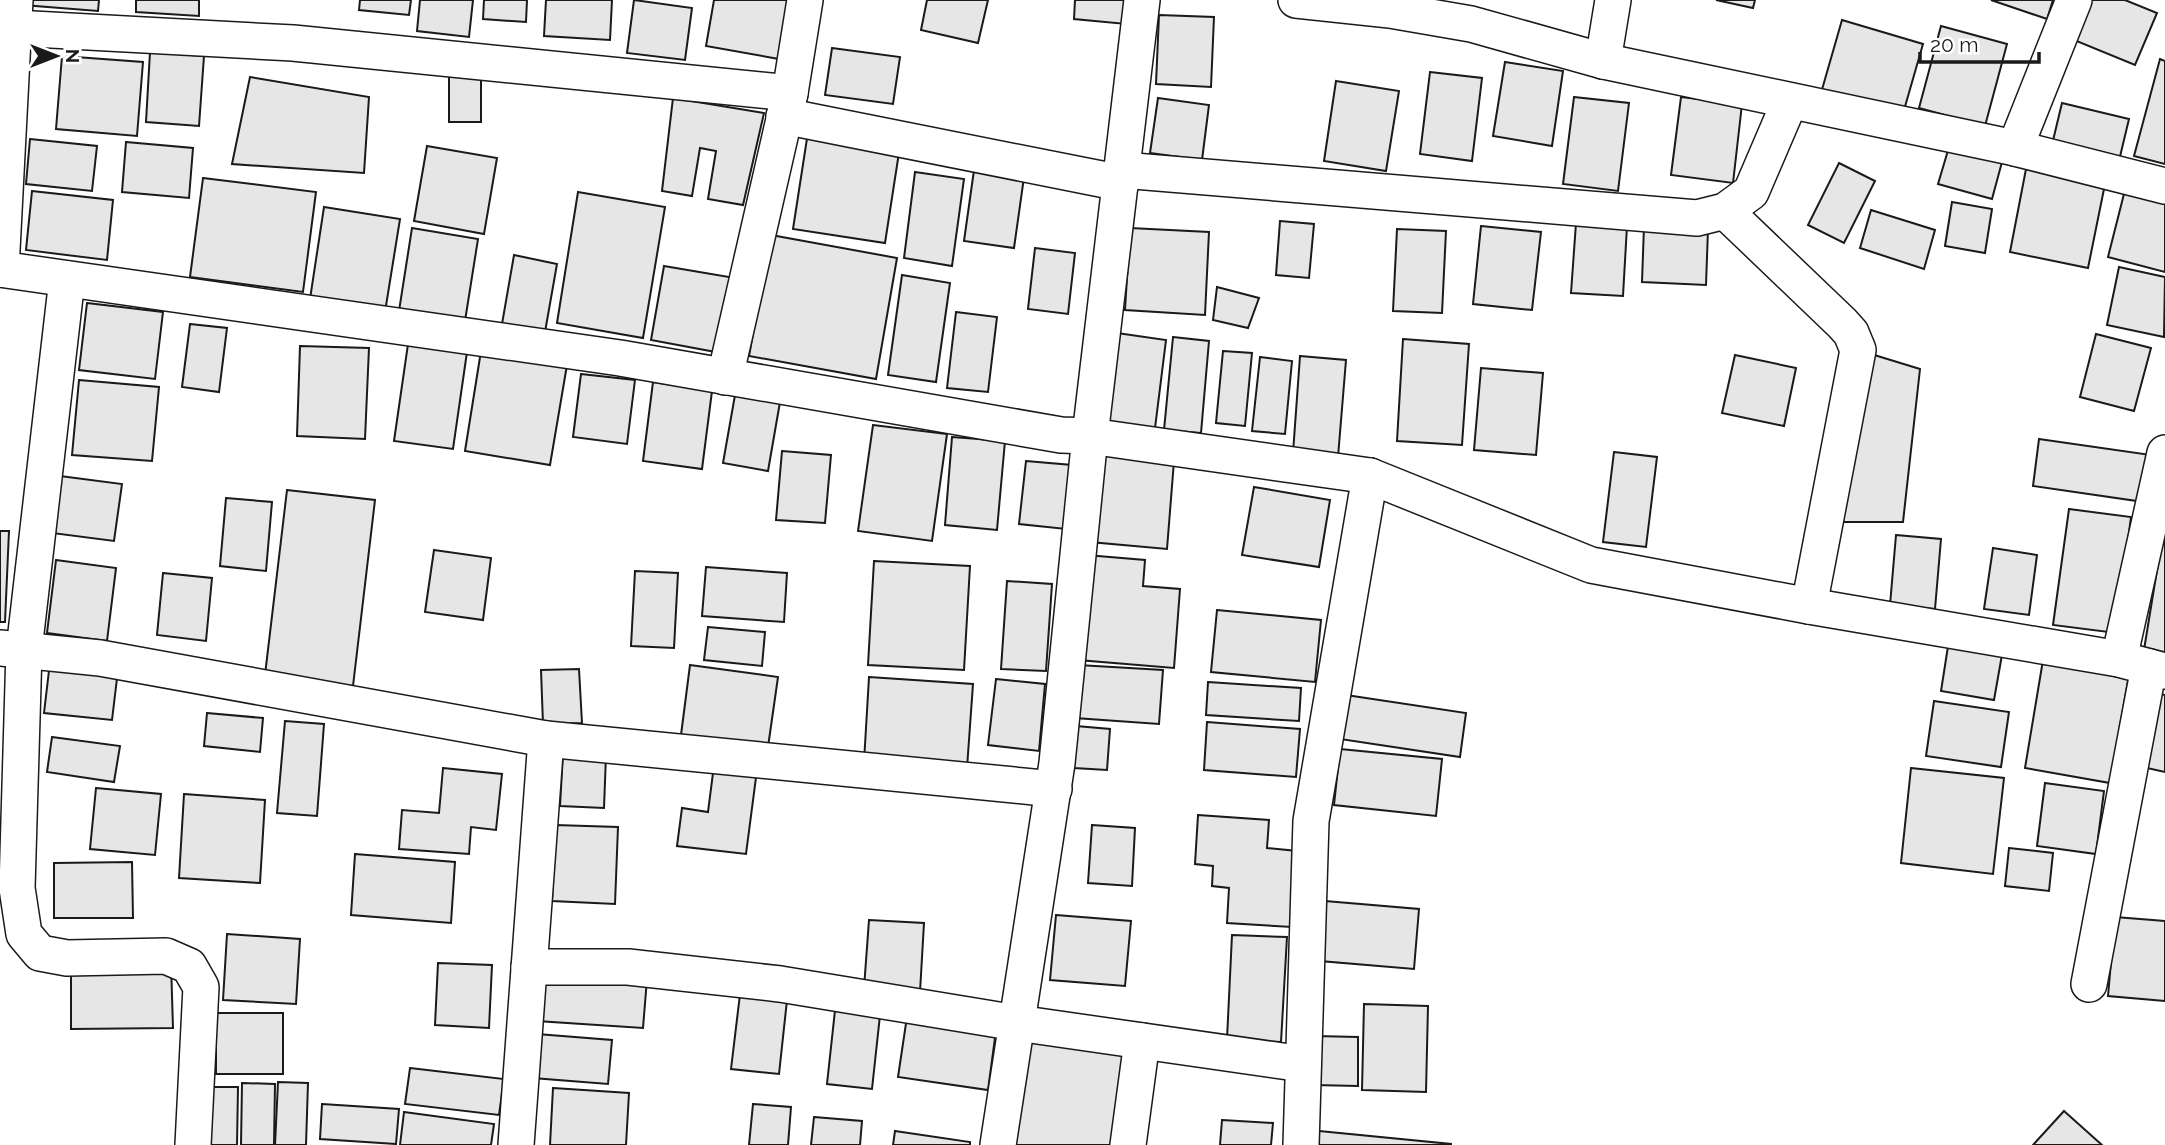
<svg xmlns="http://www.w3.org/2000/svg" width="2165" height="1145" font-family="Raleway,sans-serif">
<rect width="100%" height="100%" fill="#fff"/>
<g fill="#e6e6e6" stroke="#1a1a1a" stroke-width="2">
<path d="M 24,0 L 99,0 L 98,11 L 23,5 Z"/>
<path d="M 136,0 L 199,0 L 199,16 L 136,12 Z"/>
<path d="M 360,0 L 411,0 L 409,15 L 359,10 Z"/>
<path d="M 420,0 L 473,0 L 469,37 L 417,31 Z"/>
<path d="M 484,0 L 527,0 L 526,22 L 483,19 Z"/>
<path d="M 546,0 L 612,0 L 610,40 L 544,36 Z"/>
<path d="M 634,0 L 692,8 L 685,60 L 627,53 Z"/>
<path d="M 714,0 L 789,0 L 779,59 L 706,46 Z"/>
<path d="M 927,0 L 988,0 L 978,43 L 921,30 Z"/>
<path d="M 1075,0 L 1129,0 L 1126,24 L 1074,19 Z"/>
<path d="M 1716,0 L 1755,0 L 1753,8 Z"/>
<path d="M 1991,0 L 2053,0 L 2047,19 Z"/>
<path d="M 2091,0 L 2125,0 L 2157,13 L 2135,65 L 2074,40 Z"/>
<path d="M 1159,15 L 1214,17 L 1211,87 L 1156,84 Z"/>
<path d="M 1842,20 L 1923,44 L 1902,117 L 1821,93 Z"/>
<path d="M 1941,26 L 2007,44 L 1985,126 L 1919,108 Z"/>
<path d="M 832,48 L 900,57 L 893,104 L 825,95 Z"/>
<path d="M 150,52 L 204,56 L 199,126 L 146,122 Z"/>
<path d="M 62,56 L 143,62 L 137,136 L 56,129 Z"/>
<path d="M 2160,59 L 2165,61 L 2165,164 L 2134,156 Z"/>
<path d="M 1505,62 L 1563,71 L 1552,146 L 1493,136 Z"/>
<path d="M 1430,72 L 1482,78 L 1472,161 L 1420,154 Z"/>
<rect x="449" y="75" width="32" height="47"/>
<path d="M 250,77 L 369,97 L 364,173 L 232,164 Z"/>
<path d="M 1336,81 L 1399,91 L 1386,171 L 1324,161 Z"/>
<path d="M 1574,97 L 1629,103 L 1618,191 L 1563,184 Z"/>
<path d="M 1681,97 L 1742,104 L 1733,183 L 1671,175 Z"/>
<path d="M 673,98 L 764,113 L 743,205 L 708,199 L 716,151 L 700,148 L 692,196 L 662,191 Z"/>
<path d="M 1158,98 L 1209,105 L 1202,160 L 1150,153 Z"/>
<path d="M 2062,103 L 2129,119 L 2117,169 L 2050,153 Z"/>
<path d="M 808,132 L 900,146 L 885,243 L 793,229 Z"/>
<path d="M 30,139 L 97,146 L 92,191 L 26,184 Z"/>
<path d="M 126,142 L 193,148 L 189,198 L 122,192 Z"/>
<path d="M 427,146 L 497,158 L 484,234 L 414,221 Z"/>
<path d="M 1949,147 L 2002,162 L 1992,199 L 1938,184 Z"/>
<path d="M 975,163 L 1025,170 L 1014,248 L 964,241 Z"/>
<path d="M 1839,163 L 1875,181 L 1844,243 L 1808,225 Z"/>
<path d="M 2026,169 L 2105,184 L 2088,268 L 2010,252 Z"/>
<path d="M 915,172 L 964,179 L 952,266 L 904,258 Z"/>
<path d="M 203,178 L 316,192 L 303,292 L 190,277 Z"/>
<path d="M 2127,182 L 2165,192 L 2165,272 L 2108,257 Z"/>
<path d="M 32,191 L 113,200 L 107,260 L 26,250 Z"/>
<path d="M 578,192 L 665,207 L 643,338 L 557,323 Z"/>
<path d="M 1952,202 L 1992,209 L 1985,253 L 1945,246 Z"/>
<path d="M 324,207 L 400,219 L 385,312 L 310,299 Z"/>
<path d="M 1871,210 L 1935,230 L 1924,269 L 1860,248 Z"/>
<path d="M 1280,221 L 1314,224 L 1309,278 L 1276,275 Z"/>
<path d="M 1576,223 L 1627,226 L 1623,296 L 1571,293 Z"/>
<path d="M 1481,226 L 1541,232 L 1532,310 L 1473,304 Z"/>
<path d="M 1644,226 L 1708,229 L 1706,285 L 1642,282 Z"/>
<path d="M 412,228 L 478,239 L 465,321 L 399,311 Z"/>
<path d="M 1130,228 L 1209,232 L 1205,315 L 1125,310 Z"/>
<path d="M 1397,229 L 1446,231 L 1442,313 L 1393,311 Z"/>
<path d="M 771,235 L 897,258 L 876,379 L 749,356 Z"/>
<path d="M 1035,248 L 1075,253 L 1068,314 L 1028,309 Z"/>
<path d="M 514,255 L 557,264 L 545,332 L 502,324 Z"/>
<path d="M 664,266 L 735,278 L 721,353 L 651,340 Z"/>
<path d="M 2119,267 L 2165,277 L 2164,337 L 2107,325 Z"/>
<path d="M 902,275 L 950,283 L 936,382 L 888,375 Z"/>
<path d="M 1217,287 L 1259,298 L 1248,328 L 1213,320 Z"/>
<path d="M 87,303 L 163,312 L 155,379 L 79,370 Z"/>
<path d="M 956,312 L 997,317 L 988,392 L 947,388 Z"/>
<path d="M 190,324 L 227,328 L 219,392 L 182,387 Z"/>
<path d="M 1117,333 L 1166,340 L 1155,428 L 1105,421 Z"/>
<path d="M 2096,334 L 2151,348 L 2134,411 L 2080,397 Z"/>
<path d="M 1173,337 L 1209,341 L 1201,433 L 1164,430 Z"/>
<path d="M 1403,339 L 1469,344 L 1462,445 L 1397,441 Z"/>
<path d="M 408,344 L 467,352 L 453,449 L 394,441 Z"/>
<path d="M 300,346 L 369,348 L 365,439 L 297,436 Z"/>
<path d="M 481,351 L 567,365 L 550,465 L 465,451 Z"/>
<path d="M 1223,351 L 1252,353 L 1245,426 L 1216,423 Z"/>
<path d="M 1871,354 L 1920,369 L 1903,522 L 1840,522 Z"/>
<path d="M 1735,355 L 1796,368 L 1784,426 L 1722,413 Z"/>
<path d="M 1300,356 L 1346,360 L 1338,457 L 1293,453 Z"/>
<path d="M 1260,357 L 1292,361 L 1285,434 L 1252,431 Z"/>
<path d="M 1481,368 L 1543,373 L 1536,455 L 1474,450 Z"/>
<path d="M 581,374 L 635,380 L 627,444 L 573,437 Z"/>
<path d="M 79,380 L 159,387 L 152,461 L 72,455 Z"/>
<path d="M 653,382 L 712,391 L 702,469 L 643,461 Z"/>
<path d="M 735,395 L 780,402 L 768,471 L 723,463 Z"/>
<path d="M 873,425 L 947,434 L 932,541 L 858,531 Z"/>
<path d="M 952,437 L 1005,441 L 997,530 L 945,525 Z"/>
<path d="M 2039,439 L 2151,455 L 2144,502 L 2033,486 Z"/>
<path d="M 782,451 L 831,455 L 825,523 L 776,520 Z"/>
<path d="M 1614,452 L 1657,457 L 1646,547 L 1603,542 Z"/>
<path d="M 1098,454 L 1174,461 L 1167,549 L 1090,542 Z"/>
<path d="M 1026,461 L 1072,465 L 1066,529 L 1019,524 Z"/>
<path d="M 60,476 L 122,484 L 114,541 L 52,533 Z"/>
<path d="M 1254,487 L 1330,500 L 1319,567 L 1242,555 Z"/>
<path d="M 287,490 L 375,500 L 353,686 L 265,675 Z"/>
<path d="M 226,498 L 272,502 L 266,571 L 220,566 Z"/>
<path d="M 2069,509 L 2131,517 L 2116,633 L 2053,625 Z"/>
<path d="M 2165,521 L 2165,660 L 2143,656 Z"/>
<path d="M 0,531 L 9,531 L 5,622 L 0,622 Z"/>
<path d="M 1896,535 L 1941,539 L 1935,609 L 1890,605 Z"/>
<path d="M 1993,548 L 2037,555 L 2029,615 L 1984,609 Z"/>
<path d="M 434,550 L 491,558 L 483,620 L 425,612 Z"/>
<path d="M 1086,555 L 1145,560 L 1143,586 L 1180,589 L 1174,668 L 1078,660 Z"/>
<path d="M 56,560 L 116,568 L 107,641 L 47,633 Z"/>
<path d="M 874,561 L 970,566 L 964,670 L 868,665 Z"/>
<path d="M 706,567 L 787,573 L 784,622 L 702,616 Z"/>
<path d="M 635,571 L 678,573 L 674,648 L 631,646 Z"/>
<path d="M 163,573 L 212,578 L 206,641 L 157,635 Z"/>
<path d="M 1007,581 L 1052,584 L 1046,671 L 1001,669 Z"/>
<path d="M 1217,610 L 1321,620 L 1315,682 L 1211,672 Z"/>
<path d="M 708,627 L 765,632 L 762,666 L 704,660 Z"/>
<path d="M 1949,640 L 2003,649 L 1994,700 L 1941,691 Z"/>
<path d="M 2043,660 L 2129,675 L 2110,783 L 2025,768 Z"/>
<path d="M 50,662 L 118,670 L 112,720 L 44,713 Z"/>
<path d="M 690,665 L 778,677 L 768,747 L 681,735 Z"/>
<path d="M 1078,665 L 1163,670 L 1159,724 L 1075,718 Z"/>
<path d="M 579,669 L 582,723 L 543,724 L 541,670 Z"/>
<path d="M 869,677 L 973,684 L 967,768 L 864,762 Z"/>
<path d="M 996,679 L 1045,684 L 1039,751 L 988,745 Z"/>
<path d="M 1208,682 L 1301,688 L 1299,721 L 1206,715 Z"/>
<path d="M 2161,694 L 2165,695 L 2165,772 L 2147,768 Z"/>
<path d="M 1346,695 L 1466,713 L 1460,757 L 1340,739 Z"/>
<path d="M 1934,701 L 2009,712 L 2001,767 L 1926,756 Z"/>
<path d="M 207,713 L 263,718 L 260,752 L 204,746 Z"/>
<path d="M 285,721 L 324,724 L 317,816 L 277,813 Z"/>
<path d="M 1207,722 L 1300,729 L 1296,777 L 1204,770 Z"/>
<path d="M 1076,726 L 1110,729 L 1107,770 L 1074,768 Z"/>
<path d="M 52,737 L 120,746 L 114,782 L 47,772 Z"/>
<path d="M 1340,749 L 1442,759 L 1436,816 L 1334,805 Z"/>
<path d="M 563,753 L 606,755 L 604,808 L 560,806 Z"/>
<path d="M 714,765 L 757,770 L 746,854 L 677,846 L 682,808 L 708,812 Z"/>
<path d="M 443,768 L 502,774 L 496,830 L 471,827 L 469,854 L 399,849 L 402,810 L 439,813 Z"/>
<path d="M 1911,768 L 2004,778 L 1993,874 L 1901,863 Z"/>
<path d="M 2045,783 L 2104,791 L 2096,854 L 2037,846 Z"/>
<path d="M 96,788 L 161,794 L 155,855 L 90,849 Z"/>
<path d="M 184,794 L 265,800 L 260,883 L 179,878 Z"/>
<path d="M 1198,815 L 1269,820 L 1267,848 L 1297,851 L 1292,927 L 1227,923 L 1229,888 L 1212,886 L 1213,866 L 1195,864 Z"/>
<path d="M 555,825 L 618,827 L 615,904 L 552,901 Z"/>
<path d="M 1092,825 L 1135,828 L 1132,886 L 1088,883 Z"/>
<path d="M 2009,848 L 2053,853 L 2049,891 L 2005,886 Z"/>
<path d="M 355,854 L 455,862 L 451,923 L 351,915 Z"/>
<path d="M 132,862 L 133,918 L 54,918 L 54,863 Z"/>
<path d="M 1325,901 L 1419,909 L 1414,969 L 1320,961 Z"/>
<path d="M 1056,915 L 1131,921 L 1125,986 L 1050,980 Z"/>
<path d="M 2115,917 L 2165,921 L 2165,1001 L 2108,996 Z"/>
<path d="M 869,920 L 924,923 L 920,992 L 864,988 Z"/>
<path d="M 227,934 L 300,939 L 296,1004 L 223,1000 Z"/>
<path d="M 1232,935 L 1287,937 L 1281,1042 L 1227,1039 Z"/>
<path d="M 171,963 L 173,1028 L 71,1029 L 71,965 Z"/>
<path d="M 438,963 L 492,965 L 489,1028 L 435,1025 Z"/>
<path d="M 541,971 L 647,979 L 643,1028 L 537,1021 Z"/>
<path d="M 741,986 L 788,991 L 779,1074 L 731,1069 Z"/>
<path d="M 836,1001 L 881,1006 L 872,1089 L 827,1084 Z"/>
<path d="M 1364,1004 L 1428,1006 L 1426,1092 L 1362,1090 Z"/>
<path d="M 908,1010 L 997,1023 L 988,1090 L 898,1077 Z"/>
<rect x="216" y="1013" width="67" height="61"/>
<path d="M 537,1034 L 612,1040 L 608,1084 L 533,1078 Z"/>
<path d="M 1315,1036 L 1358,1037 L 1358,1086 L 1314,1085 Z"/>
<path d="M 1025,1039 L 1130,1052 L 1118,1145 L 1011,1145 Z"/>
<path d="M 410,1068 L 504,1079 L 499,1115 L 405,1104 Z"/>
<path d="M 278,1082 L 308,1083 L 306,1145 L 275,1145 Z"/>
<path d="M 242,1083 L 275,1084 L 274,1145 L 241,1145 Z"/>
<path d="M 206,1087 L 238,1087 L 237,1145 L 206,1145 Z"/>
<path d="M 553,1088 L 629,1093 L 626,1145 L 550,1145 Z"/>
<path d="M 322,1104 L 399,1109 L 396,1144 L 320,1139 Z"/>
<path d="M 753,1104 L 791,1107 L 788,1145 L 749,1145 Z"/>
<path d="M 2064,1111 L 2102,1145 L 2033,1145 Z"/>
<path d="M 404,1112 L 494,1124 L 491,1145 L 400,1145 Z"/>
<path d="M 814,1117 L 862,1121 L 860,1145 L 811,1145 Z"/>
<path d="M 1222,1120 L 1273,1123 L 1271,1145 L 1220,1145 Z"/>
<path d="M 1309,1130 L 1451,1144 L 1451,1145 L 1308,1145 Z"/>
<path d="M 895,1131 L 970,1142 L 970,1145 L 893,1145 Z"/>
</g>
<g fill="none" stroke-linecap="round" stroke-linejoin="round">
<defs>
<g id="street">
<path d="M 1296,0 L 1390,10 L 1471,24 L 1603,61 L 2015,148 L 2165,186"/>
<path d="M 14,28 L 293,43 L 790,93"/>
<path d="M 1603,61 L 1613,0"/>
<path d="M 784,116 L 1121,183"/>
<path d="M 2015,148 L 2074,0"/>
<path d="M 1122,170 L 1697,218 L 1725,211 L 1751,192 L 1790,101"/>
<path d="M 1725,211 L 1842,323 L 1851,333 L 1858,350 L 1809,606"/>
<path d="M 0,269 L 620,358 L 1061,435 L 1090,436 L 1370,476 L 1591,565 L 1809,606 L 2119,659 L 2165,671"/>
<path d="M 1,269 L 15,0"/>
<path d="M 67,279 L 24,650 L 17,888 L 24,934 L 40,953 L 67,958 L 166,956 L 189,966 L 201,987 L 193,1145"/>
<path d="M 725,377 L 790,93 L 805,0"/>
<path d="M 0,648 L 100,658 L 546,739 L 1054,789"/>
<path d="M 2119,659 L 2165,453"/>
<path d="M 529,967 L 628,967 L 780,984 L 1017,1023 L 1303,1064"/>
<path d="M 2089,984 L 2149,667"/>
<path d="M 516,1145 L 546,739"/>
<path d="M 998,1145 L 1057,763 L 1090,436 L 1142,0"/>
<path d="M 1128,1145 L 1142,1041"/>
<path d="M 1301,1145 L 1311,821 L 1370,476"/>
</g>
</defs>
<use href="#street" stroke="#1a1a1a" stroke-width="38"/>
<use href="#street" stroke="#fff" stroke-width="35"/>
</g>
<g transform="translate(56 56) rotate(90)" stroke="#ffffff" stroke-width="5" paint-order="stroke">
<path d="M0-5L12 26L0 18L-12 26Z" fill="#1a1a1a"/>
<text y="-10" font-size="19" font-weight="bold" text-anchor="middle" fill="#1a1a1a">N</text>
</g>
<path d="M1920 52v10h119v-10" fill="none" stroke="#1a1a1a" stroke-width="3.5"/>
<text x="1930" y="52" font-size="21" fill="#1a1a1a" stroke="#ffffff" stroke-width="5" paint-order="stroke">20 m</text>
</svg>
